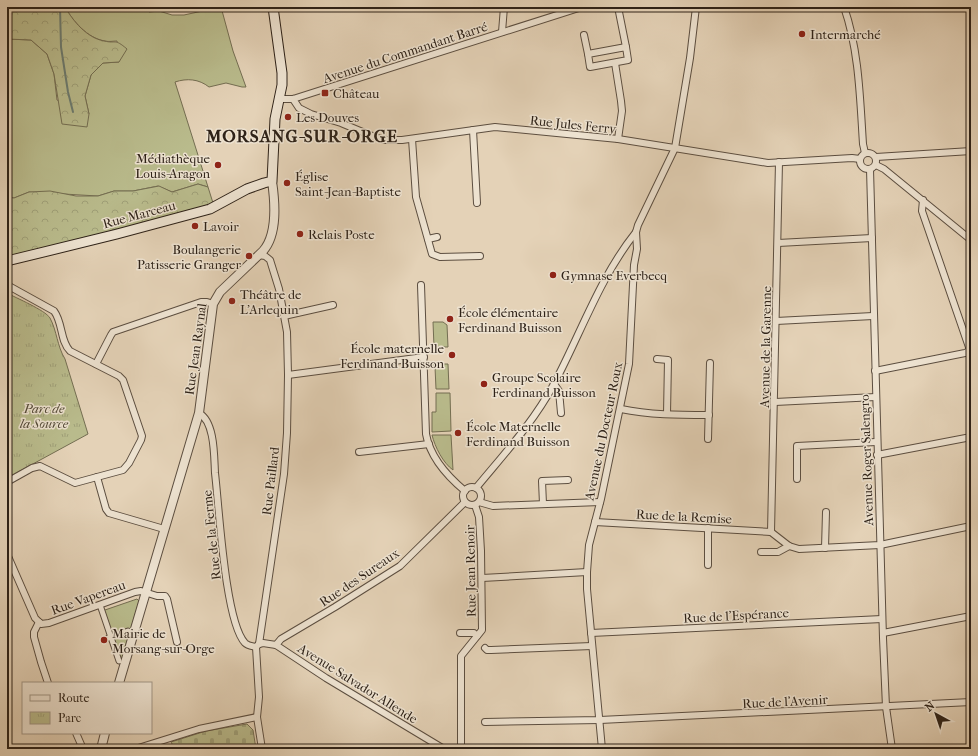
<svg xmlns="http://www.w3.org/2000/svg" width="978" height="756" font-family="'IM FELL French Canon',serif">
<defs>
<pattern id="forest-crowns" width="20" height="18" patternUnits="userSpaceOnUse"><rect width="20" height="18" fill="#b9bb8c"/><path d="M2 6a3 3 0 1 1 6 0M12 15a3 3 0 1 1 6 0" fill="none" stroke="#9fa078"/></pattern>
<pattern id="cemetery-stones" width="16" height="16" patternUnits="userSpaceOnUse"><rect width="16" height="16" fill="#b9bb8c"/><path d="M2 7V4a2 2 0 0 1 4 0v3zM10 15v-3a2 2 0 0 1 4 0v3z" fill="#9fa078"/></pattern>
<pattern id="park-tufts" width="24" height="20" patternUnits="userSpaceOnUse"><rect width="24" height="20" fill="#b9bb8c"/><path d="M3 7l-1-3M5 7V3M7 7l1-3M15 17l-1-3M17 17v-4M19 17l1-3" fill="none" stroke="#9fa078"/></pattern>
</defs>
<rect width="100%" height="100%" fill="#e4d2b7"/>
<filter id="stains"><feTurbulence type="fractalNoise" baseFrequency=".005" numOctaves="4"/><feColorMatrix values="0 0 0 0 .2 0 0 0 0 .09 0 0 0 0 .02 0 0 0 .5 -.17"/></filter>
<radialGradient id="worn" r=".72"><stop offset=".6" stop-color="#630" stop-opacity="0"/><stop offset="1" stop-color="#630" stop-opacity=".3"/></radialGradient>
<g fill="#b9bb8c" stroke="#746e52">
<path d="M 65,7 L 148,7 L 149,12 L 159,11 L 172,15 L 184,15 L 221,7 L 233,51 L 246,87 L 242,87 L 226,83 L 209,87 C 199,79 187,78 175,82 L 208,187 L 198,184 L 172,192 L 158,186 L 133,191 L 114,191 L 98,196 L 29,192 L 14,198 L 7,197 L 7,39 L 31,40 L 47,54 L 54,74 L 57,100 L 89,114 L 85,96 L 91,75 L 103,63 L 119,62 L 117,41 C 113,41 109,42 105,41 C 87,38 73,21 65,7 Z"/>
<path d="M 433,322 L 443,322 L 447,325 L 448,347 L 434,347 Z"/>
<path d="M 428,364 L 448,364 L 449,389 L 436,389 L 435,367 L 428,366 Z"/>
<path d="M 436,393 L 450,393 L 451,431 L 432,432 L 432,412 L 436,412 Z"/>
<path d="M 432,435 L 451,435 L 453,470 C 443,463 435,447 432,435 Z"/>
<path d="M 137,599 L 139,601 L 122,659 L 121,659 L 102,611 Z"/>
</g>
<g fill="url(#forest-crowns)" stroke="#746e52">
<path d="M 7,7 L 65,7 C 73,21 87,38 104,41 C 117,44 114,38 127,49 L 119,62 L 103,63 L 91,75 L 85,96 L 89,114 L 87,127 L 62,124 L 54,74 L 47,54 L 31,40 L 7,39 Z"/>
<path d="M 198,184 L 208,187 L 213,203 L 190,212 L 7,258 L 7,197 L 14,198 L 29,192 L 50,191 L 76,196 L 98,196 L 114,191 L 133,191 L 159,186 L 172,192 Z"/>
</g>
<path fill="url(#cemetery-stones)" stroke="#746e52" d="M 247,724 L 253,730 L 256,749 L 175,749 L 171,742 L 206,731 Z"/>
<path fill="url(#park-tufts)" stroke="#746e52" d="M 7,293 C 16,298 45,310 50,318 C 57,331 57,346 65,359 L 88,434 L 7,478 Z"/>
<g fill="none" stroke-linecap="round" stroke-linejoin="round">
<path stroke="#6c7c71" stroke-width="2" d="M 60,7 L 61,47 L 68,92 L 73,112"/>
<defs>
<g id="pedestrian">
<path d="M 100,605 L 119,661"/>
<path d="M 108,638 L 128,631 L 133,634"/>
</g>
<g id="minor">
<path d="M 618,7 L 626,47"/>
<path d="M 844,7 C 859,50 860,98 863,144 L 865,153"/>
<path d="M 502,32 L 504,7"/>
<path d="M 584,35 L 588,54"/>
<path d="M 626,47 L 628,60 L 590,67 L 588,54 Z"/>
<path d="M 615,63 L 621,101 L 622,111 L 618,139"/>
<path d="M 280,99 L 293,99 L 582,7"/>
<path d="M 293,99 L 299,108 L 311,114 L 341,123 L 377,138 L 386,140 L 402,140 L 495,127 L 618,139 L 768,163 L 852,158 L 860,159"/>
<path d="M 473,130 L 477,203"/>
<path d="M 412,139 L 416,197 L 432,254 L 440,257 L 480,256"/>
<circle cx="868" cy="161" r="8"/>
<path d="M 876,157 L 971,151"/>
<path d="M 876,165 L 884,169 L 971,240"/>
<path d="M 870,169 L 883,638 L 886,707 L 892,749"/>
<path d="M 923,200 L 922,211 L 971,353"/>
<path d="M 428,239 L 437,237"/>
<path d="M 778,243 L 872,238"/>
<path d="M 259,255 L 265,256 L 270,260 L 279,289 L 287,332 L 288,375 L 287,433 L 284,474 L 259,644 L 256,647 L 259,697 L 257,717 L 262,749"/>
<path d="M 7,285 L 54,311 C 63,323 60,341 70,351 L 119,376 L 123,380 L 142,436 L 141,440 L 129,463 L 123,470 L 97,477 L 106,509 L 109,513 L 164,529"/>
<path d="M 421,285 L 426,434 C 430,457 447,476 465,491"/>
<path d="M 284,316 L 333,305"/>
<path d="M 776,321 L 873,316"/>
<path d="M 657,359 L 668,360 L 667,414"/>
<path d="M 96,364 L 111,335 L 113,332 L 201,302 L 207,302 L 213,304"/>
<path d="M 875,371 L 965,353 L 971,350"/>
<path d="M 288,375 L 424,357"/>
<path d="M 554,384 L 559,391 L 561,413"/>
<path d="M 775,402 L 876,397"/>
<path d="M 621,409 C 649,415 679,415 709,415"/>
<path d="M 199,413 C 215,422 214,456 215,473 C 219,506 225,622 245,643 C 248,646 252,646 256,647"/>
<path d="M 708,439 L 710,363"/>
<path d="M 359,452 L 429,444"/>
<path d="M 877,455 L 971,437"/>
<path d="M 797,479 L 797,446 L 876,442"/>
<path d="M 7,482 L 32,468 L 40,466 L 75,483 L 97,477"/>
<circle cx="472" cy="496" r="9"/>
<path d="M 476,488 C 504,454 533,423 554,384 C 581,333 600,277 636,232"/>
<path d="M 479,502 L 493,506 L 600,502"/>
<path d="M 543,504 L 542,481 L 568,480"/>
<path d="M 595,522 L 771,532 L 789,546 L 799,549 L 880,545 L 971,526"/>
<path d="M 708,528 L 708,565"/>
<path d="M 771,532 L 779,162"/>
<path d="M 825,548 L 826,512"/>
<path d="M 761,552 L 778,552 L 789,546"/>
<path d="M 7,554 L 35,618 L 41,624 L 49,623 L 135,592 L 141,591 L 157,596 L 165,596 L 167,599 L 177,642"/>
<path d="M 482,578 L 587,572"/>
<path d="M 39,622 L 34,632 L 34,637 L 41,662 L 48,683"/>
<path d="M 460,633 L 474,633 L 477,636"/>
<path d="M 591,633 L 882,619"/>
<path d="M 883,633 L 971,616"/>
<path d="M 259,644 L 263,643 L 276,645 L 326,678 L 444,749"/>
<path d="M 276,645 L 281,639 L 335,607 L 400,566 L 465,502"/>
<path d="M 485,648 L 487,650 L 491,650 L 592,646"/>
<path d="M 485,722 L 600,720 L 971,702"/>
<path d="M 76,733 L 83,749"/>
<path d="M 135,749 L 199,729 L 257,717"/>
<path d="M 461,749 L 461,656 L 482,630 L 481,551 L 479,517 L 475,505"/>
<path d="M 602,749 L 587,589 L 587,572 L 589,545 L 601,499 L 629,364 L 634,265 L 637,249 L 636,232 L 638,225 L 675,148 L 690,58 L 696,7"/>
</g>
<g id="tertiary">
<path d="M 119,683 L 199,413 L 213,304 L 220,292 L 263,251 C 278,234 275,202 272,181"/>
<path d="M 101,749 L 105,733"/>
</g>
<path id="secondary" d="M 7,261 L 117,234 L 210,209 L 247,189 L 264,183 L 272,181 L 275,119 L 282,85 L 282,73 L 273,7"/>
</defs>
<use href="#pedestrian" stroke="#5c4e40" stroke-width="7"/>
<use href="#minor" stroke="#5c4e40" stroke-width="8"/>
<use href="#tertiary" stroke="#5c4e40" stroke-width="10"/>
<use href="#secondary" stroke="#2e2218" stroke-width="11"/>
<use href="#pedestrian" stroke="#ede2d0" stroke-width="5"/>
<use href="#minor" stroke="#ede2d0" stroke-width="6"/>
<use href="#tertiary" stroke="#ede2d0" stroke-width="8"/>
<use href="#secondary" stroke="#ede2d0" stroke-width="9"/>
</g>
<g fill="#8f2418" stroke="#ede2d0" stroke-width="1.5">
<circle cx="802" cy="34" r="4"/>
<rect x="321" y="89" width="8" height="8" rx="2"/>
<circle cx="288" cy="117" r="4"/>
<circle cx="218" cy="165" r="4"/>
<circle cx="287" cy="183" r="4"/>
<circle cx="195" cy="226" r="4"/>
<circle cx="300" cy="234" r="4"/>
<circle cx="249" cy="256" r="4"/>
<circle cx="553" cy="275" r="4"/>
<circle cx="232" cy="301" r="4"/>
<circle cx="450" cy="319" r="4"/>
<circle cx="452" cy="355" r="4"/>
<circle cx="484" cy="384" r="4"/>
<circle cx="458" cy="433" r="4"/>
<circle cx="104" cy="640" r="4"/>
</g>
<g text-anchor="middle" stroke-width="3" stroke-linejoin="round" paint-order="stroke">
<g font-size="13" fill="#2e2218" stroke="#ede2d0" text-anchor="start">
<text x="810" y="39">Intermarché</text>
<text x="333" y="98">Château</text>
<text x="296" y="122">Les Douves</text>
<text x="210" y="163" text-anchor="end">Médiathèque<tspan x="210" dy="15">Louis-Aragon</tspan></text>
<text x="295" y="181">Église<tspan x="295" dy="15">Saint-Jean-Baptiste</tspan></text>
<text x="203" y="231">Lavoir</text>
<text x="308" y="239">Relais Poste</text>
<text x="241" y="254" text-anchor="end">Boulangerie<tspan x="241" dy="15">Patisserie Granger</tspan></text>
<text x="561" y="280">Gymnase Everbecq</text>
<text x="240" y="299">Théâtre de<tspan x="240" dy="15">L'Arlequin</tspan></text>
<text x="458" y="317">École élémentaire<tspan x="458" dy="15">Ferdinand Buisson</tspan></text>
<text x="444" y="353" text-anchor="end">École maternelle<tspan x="444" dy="15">Ferdinand Buisson</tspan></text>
<text x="492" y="382">Groupe Scolaire<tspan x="492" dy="15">Ferdinand Buisson</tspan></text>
<text x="466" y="431">École Maternelle<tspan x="466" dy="15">Ferdinand Buisson</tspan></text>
<text x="112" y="638">Mairie de<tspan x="112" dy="15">Morsang-sur-Orge</tspan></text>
</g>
<g font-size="13" fill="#2e2218" stroke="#ede2d0">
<text transform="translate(405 52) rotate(-18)" y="5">Avenue du Commandant Barré</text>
<text transform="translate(573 124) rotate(6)" y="5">Rue Jules Ferry</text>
<text transform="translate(139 214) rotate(-15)" y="5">Rue Marceau</text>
<text transform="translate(765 347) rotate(-89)" y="5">Avenue de la Garenne</text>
<text transform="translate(195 349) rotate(-82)" y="5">Rue Jean Raynal</text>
<text transform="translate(603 431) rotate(-78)" y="5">Avenue du Docteur Roux</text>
<text transform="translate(866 460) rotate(-92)" y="5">Avenue Roger Salengro</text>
<text transform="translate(270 481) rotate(-83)" y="5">Rue Paillard</text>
<text transform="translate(684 516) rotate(3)" y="5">Rue de la Remise</text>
<text transform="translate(211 535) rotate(-96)" y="5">Rue de la Ferme</text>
<text transform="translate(470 571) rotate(-91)" y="5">Rue Jean Renoir</text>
<text transform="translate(359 577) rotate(-34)" y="5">Rue des Sureaux</text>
<text transform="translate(88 597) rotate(-20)" y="5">Rue Vapereau</text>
<text transform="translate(736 615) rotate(-3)" y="5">Rue de l'Espérance</text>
<text transform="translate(358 683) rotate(32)" y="5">Avenue Salvador Allende</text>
<text transform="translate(785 701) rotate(-3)" y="5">Rue de l'Avenir</text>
</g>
<g font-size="13" font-style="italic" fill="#514835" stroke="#ede2d0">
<text x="44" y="413">Parc de<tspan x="44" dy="15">la Source</tspan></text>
</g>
<g font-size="17" font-weight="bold" letter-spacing="1" fill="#2e2218" stroke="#ede2d0">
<text x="302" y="142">MORSANG-SUR-ORGE</text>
</g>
</g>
<rect width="978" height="756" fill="none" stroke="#e4d2b7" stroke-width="24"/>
<rect x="8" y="8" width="962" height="740" fill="none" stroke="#2e2218" stroke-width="2"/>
<rect x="12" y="12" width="954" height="732" fill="none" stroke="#2e2218"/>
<rect x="22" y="682" width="130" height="52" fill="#ede2d0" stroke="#a19586"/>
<rect x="30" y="695" width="20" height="6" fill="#ede2d0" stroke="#a19586"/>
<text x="58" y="702" font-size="12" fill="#2e2218">Route</text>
<rect x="30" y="712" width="20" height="12" fill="url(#park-tufts)" stroke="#a19586"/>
<text x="58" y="722" font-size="12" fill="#2e2218">Parc</text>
<g transform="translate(936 714) rotate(320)" stroke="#ede2d0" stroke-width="3" paint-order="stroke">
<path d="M0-3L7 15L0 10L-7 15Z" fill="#2e2218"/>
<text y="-6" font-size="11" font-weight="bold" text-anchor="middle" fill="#2e2218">N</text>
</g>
<rect width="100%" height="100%" filter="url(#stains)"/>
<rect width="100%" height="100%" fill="url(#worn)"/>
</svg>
